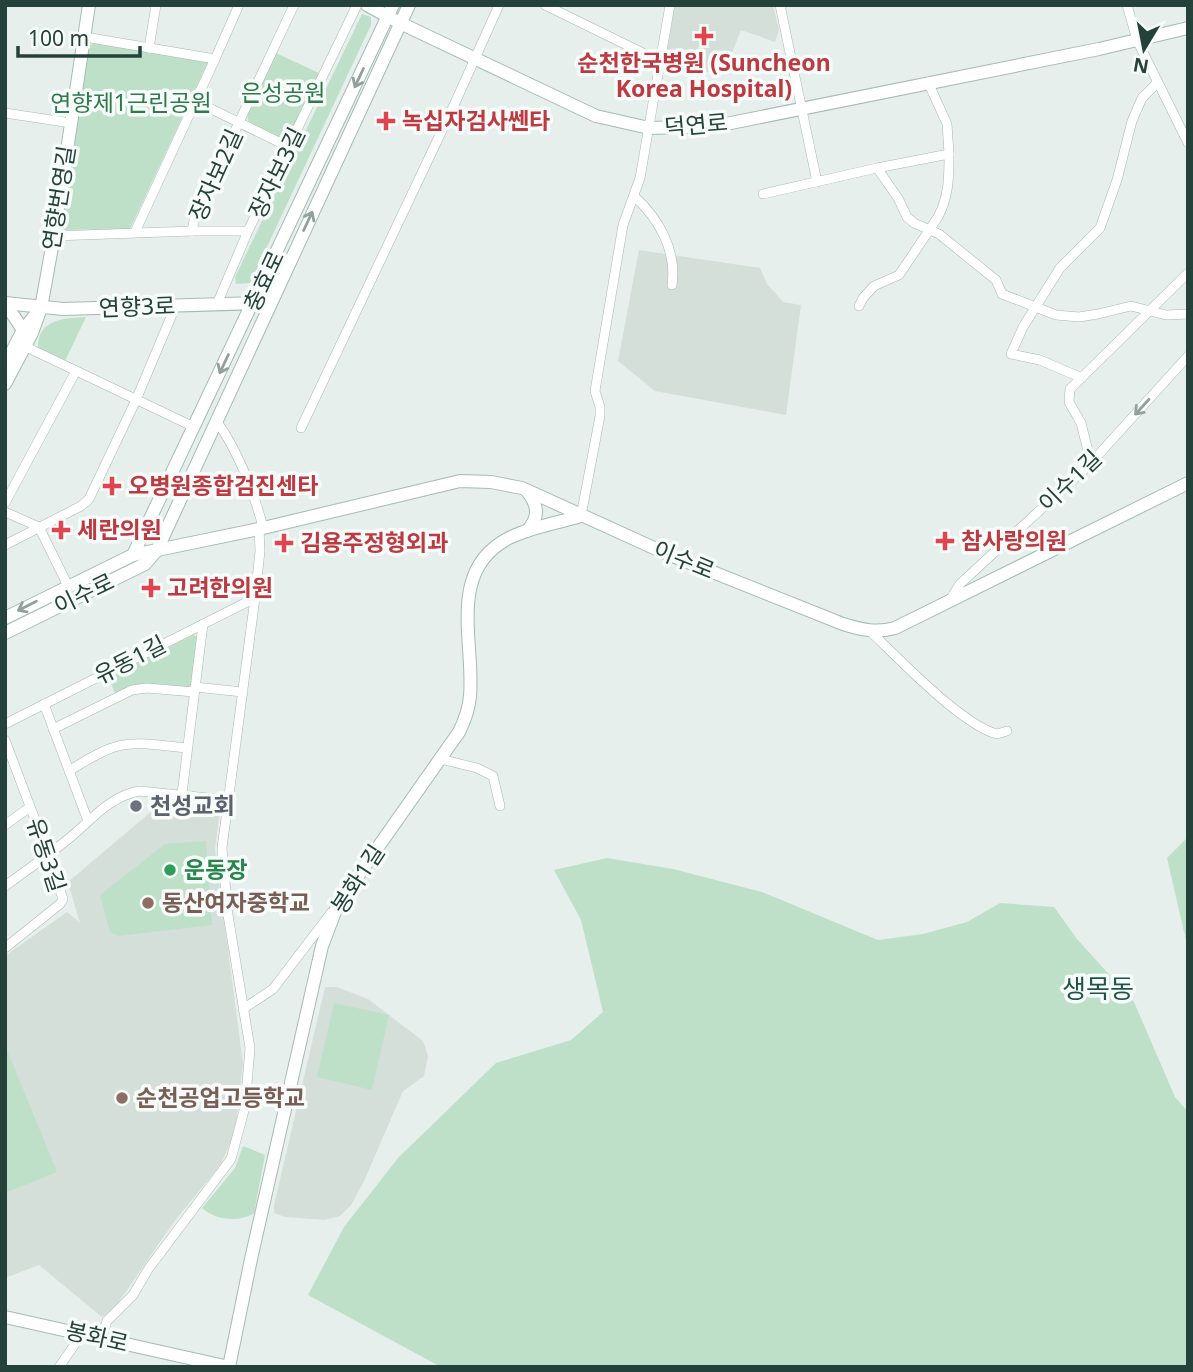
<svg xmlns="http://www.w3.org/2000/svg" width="1193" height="1372" font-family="'Noto Sans','Noto Sans KR',sans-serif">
<rect width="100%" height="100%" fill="#e6efeb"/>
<g fill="#d4dfda">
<path d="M 675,5 L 773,5 L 779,30 L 775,42 L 741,30 L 729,60 L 708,72 L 665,65 Z"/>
<path d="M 639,250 L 760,268 L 767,284 L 783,302 L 801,305 L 786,415 L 655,391 L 618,361 Z"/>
<path d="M 165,800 L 220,809 L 215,850 L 243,1064 L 235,1132 L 221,1164 L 173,1223 L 114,1309 L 102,1317 L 39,1265 L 5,1278 L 5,956 L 67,912 L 80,923 L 68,882 Z"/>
<path d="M 325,987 L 337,987 L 368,999 L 423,1041 L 428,1056 L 424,1076 L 403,1091 L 364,1181 L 351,1205 L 340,1216 L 324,1220 L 285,1217 L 274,1213 L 274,1205 Z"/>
</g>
<g fill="#bfe0c8">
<path d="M 362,14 L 371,17 L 371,25 L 250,283 L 236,284 L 235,277 Z"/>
<path d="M 96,42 L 208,62 L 130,229 L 59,230 L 88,46 Z"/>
<path d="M 276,53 L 319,73 L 290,134 L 280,140 L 249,125 L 247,114 Z"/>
<path d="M 86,317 L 65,361 L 44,352 L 38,347 C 38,319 65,318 86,317 Z"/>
<path d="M 193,635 L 199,637 L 193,687 L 179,687 L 116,695 L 108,677 Z"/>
<path d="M 1188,837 L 1188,949 L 1167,858 Z"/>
<path d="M 206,841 L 212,925 L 119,936 L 110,932 L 100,895 L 165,844 Z"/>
<path d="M 607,858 L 673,869 L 762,892 L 878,940 L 923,934 L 967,922 L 1000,903 L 1054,907 L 1077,939 L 1134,1002 L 1175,1097 L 1188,1112 L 1188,1367 L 441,1367 L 308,1295 L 344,1227 L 398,1158 L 496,1063 L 571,1040 L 603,1012 L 581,920 L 554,870 Z"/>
<path d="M 334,1003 L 389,1015 L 372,1090 L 317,1077 Z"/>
<path d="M 5,1045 L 57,1172 L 5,1193 Z"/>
<path d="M 243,1146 L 265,1155 L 254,1213 C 239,1223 215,1220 202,1208 L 235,1168 Z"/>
</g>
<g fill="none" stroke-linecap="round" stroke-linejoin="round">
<defs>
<g id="street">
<path d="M 545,5 L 645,54 L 661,59"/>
<path d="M 780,5 L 817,182"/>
<path d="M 1127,5 L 1137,40 L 1188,143"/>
<path d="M 85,37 L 215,59 L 239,5"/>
<path d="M 149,48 L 156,5"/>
<path d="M 195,101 L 289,147"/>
<path d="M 5,113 L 71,123"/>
<path d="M 877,168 L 898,198 L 907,217 L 914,223 L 939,234 L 996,280 L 1002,294 L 1056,315 L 1079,317 L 1098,314 L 1131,306 L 1166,315 L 1188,314"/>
<path d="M 763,194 L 877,168 L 949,154 L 947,124 L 928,82"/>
<path d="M 635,197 C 659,219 677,251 672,285"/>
<path d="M 192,231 L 195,216 L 294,5"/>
<path d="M 135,232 L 215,59"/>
<path d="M 54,236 L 192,231 L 248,231"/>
<path d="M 217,304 L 248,231 L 357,5"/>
<path d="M 859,306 L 863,298 L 874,286 L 899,275 L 938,217 C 949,196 949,177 949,154"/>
<path d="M 22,345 L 194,427"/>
<path d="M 1082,378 L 1040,360 L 1011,354 L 1023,327 L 1060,268 L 1100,228 L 1117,180 L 1132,121 L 1142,98 L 1157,83"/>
<path d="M 216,420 C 238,451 253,490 263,527"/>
<path d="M 301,428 L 455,103 L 499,5"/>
<path d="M 1091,463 L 1081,423 L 1069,402 L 1070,389 L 1188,273"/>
<path d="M 5,503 L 76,371"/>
<path d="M 5,512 L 39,527 L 68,586"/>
<path d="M 581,516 L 600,416 L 600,407 L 595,391 L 623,225 L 640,178 L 670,5"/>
<path d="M 5,545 L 81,506 L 89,499 L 136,400 L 176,305"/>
<path d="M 950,600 L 960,584 L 1091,463 L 1188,356"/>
<path d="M 870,631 C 898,658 962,725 997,734 L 1007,731"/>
<path d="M 195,687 L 243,692"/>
<path d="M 44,704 L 88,821"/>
<path d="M 5,724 L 255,598"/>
<path d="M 53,729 L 132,690 L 147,688 L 194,692"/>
<path d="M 5,740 L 48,854 L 63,899 L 60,904 L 5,948"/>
<path d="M 440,759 L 477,768 L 493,776 L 500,806"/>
<path d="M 69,771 C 122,737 127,742 187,748"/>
<path d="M 182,794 L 203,624"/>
<path d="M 5,825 L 30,807"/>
<path d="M 5,886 C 26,871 47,856 67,840 C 91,821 108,797 139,791 L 228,800"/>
<path d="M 243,1009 L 273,989 L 331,913"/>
<path d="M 101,1338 L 107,1321 L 133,1295 L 149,1268 L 231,1159 L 245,1107 L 250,1048 L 228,915 L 222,848 L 255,598 L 260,551 L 259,529"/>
<path d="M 59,1367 L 82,1334"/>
</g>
<g id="secondary">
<path d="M 367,5 L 400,23 L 596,116 L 649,128 L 716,126 L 1099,49 L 1188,28"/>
<path d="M 5,303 L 63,309 L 260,303"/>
<path d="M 5,303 L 23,330"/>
<path d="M 5,365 L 23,330 L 36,314"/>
<path d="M 5,384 L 32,333 L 41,308 L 54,236 L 89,5"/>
<path d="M 527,491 C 538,505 540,517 527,531"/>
<path d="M 133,555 L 393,5"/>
<path d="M 5,618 L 133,555 L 259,529 L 460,481 L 491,482 L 522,488 L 665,553 L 843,624 C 862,630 877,633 895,628 L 1188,483"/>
<path d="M 5,633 L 145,564 L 157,550 L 409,5"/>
<path d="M 5,1317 L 229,1367"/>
<path d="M 229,1367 L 251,1259 L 322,946 L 338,904 L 459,732 C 465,720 469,709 470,696 C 475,643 446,570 509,538 C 531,527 557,523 581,516"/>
</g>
</defs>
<use href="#street" stroke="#a8b8b2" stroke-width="10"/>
<use href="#secondary" stroke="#a4bbb3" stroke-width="14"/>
<use href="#street" stroke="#fff" stroke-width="9"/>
<use href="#secondary" stroke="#fff" stroke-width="12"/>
</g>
<defs><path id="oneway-shaft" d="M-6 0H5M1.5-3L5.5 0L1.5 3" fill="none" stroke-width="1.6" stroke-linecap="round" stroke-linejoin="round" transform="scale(1.75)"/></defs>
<g stroke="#92a09c">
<use href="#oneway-shaft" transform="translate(359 78) rotate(115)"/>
<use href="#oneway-shaft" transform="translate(308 221) rotate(-65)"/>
<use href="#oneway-shaft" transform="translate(224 364) rotate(115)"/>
<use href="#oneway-shaft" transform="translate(1142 407) rotate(132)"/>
<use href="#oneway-shaft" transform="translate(27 606) rotate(153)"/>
</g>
<g fill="#e0444e" stroke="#f7fbf9" stroke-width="2.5">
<path d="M700.5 25.5h7v7h7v7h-7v7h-7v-7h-7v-7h7z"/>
<path d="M382.5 110.5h7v7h7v7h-7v7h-7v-7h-7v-7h7z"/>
<path d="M108.5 475.5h7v7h7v7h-7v7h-7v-7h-7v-7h7z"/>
<path d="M57.5 519.5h7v7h7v7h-7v7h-7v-7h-7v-7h7z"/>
<path d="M941.5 530.5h7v7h7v7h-7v7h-7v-7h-7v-7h7z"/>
<path d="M280.5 532.5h7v7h7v7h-7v7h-7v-7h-7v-7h7z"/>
<path d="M147.5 577.5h7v7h7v7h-7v7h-7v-7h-7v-7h7z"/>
</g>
<circle fill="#6b7280" stroke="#f7fbf9" stroke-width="2.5" cx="136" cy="806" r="7"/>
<circle fill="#2e9e5b" stroke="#f7fbf9" stroke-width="2.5" cx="170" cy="870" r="7"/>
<g fill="#8d6e63" stroke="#f7fbf9" stroke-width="2.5">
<circle cx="148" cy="903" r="7"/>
<circle cx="122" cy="1098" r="7"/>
</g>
<g text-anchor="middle" stroke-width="7" stroke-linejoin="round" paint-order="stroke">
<g font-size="23" font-weight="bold" fill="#be3a42" stroke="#f7fbf9" text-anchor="start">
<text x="704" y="71" text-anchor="middle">순천한국병원 (Suncheon<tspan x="704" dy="26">Korea Hospital)</tspan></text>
<text x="402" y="129">녹십자검사쎈타</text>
<text x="128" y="494">오병원종합검진센타</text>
<text x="77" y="538">세란의원</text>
<text x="961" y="549">참사랑의원</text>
<text x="300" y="551">김용주정형외과</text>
<text x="167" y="596">고려한의원</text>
</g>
<g font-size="23" fill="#2d7a4b" stroke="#f7fbf9">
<text x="283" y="101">은성공원</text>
<text x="131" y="111">연향제1근린공원</text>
</g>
<g font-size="23" fill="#24423a" stroke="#f7fbf9">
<text transform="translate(696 125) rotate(-5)" y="8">덕연로</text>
<text transform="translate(277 173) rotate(-64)" y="8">장자보3길</text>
<text transform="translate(216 175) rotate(-66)" y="8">장자보2길</text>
<text transform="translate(59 198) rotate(-81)" y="8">연향번영길</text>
<text transform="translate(264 281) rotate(-65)" y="8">충효로</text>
<text transform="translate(137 307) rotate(-2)" y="8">연향3로</text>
<text transform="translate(1070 481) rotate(-44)" y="8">이수1길</text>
<text transform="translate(684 560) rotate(22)" y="8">이수로</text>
<text transform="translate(84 594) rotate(-26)" y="8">이수로</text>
<text transform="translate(130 660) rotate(-27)" y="8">유동1길</text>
<text transform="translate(46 855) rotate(72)" y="8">유동3길</text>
<text transform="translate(358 879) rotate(-57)" y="8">봉화1길</text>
<text transform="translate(97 1337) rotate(13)" y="8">봉화로</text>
</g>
<g font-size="23" font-weight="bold" fill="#5b616d" stroke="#f7fbf9" text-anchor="start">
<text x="150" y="814">천성교회</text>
</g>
<g font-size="23" font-weight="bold" fill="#27864d" stroke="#f7fbf9" text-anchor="start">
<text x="184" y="878">운동장</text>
</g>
<g font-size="23" font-weight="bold" fill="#785e54" stroke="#f7fbf9" text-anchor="start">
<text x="162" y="911">동산여자중학교</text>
<text x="136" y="1106">순천공업고등학교</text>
</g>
<g font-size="26" fill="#1f5548" stroke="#f7fbf9">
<text x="1098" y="998">생목동</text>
</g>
</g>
<rect width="1193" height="1372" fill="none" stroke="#24423a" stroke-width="14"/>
<g transform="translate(1144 49) rotate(190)" stroke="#f7fbf9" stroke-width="5" paint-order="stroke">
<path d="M0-5L12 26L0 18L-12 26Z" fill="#24423a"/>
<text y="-10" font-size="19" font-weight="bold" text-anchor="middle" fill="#24423a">N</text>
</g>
<path d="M18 46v10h122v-10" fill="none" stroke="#24423a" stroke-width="3.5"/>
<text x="28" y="46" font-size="21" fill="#24423a" stroke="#f7fbf9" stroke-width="5" paint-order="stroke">100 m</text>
</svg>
